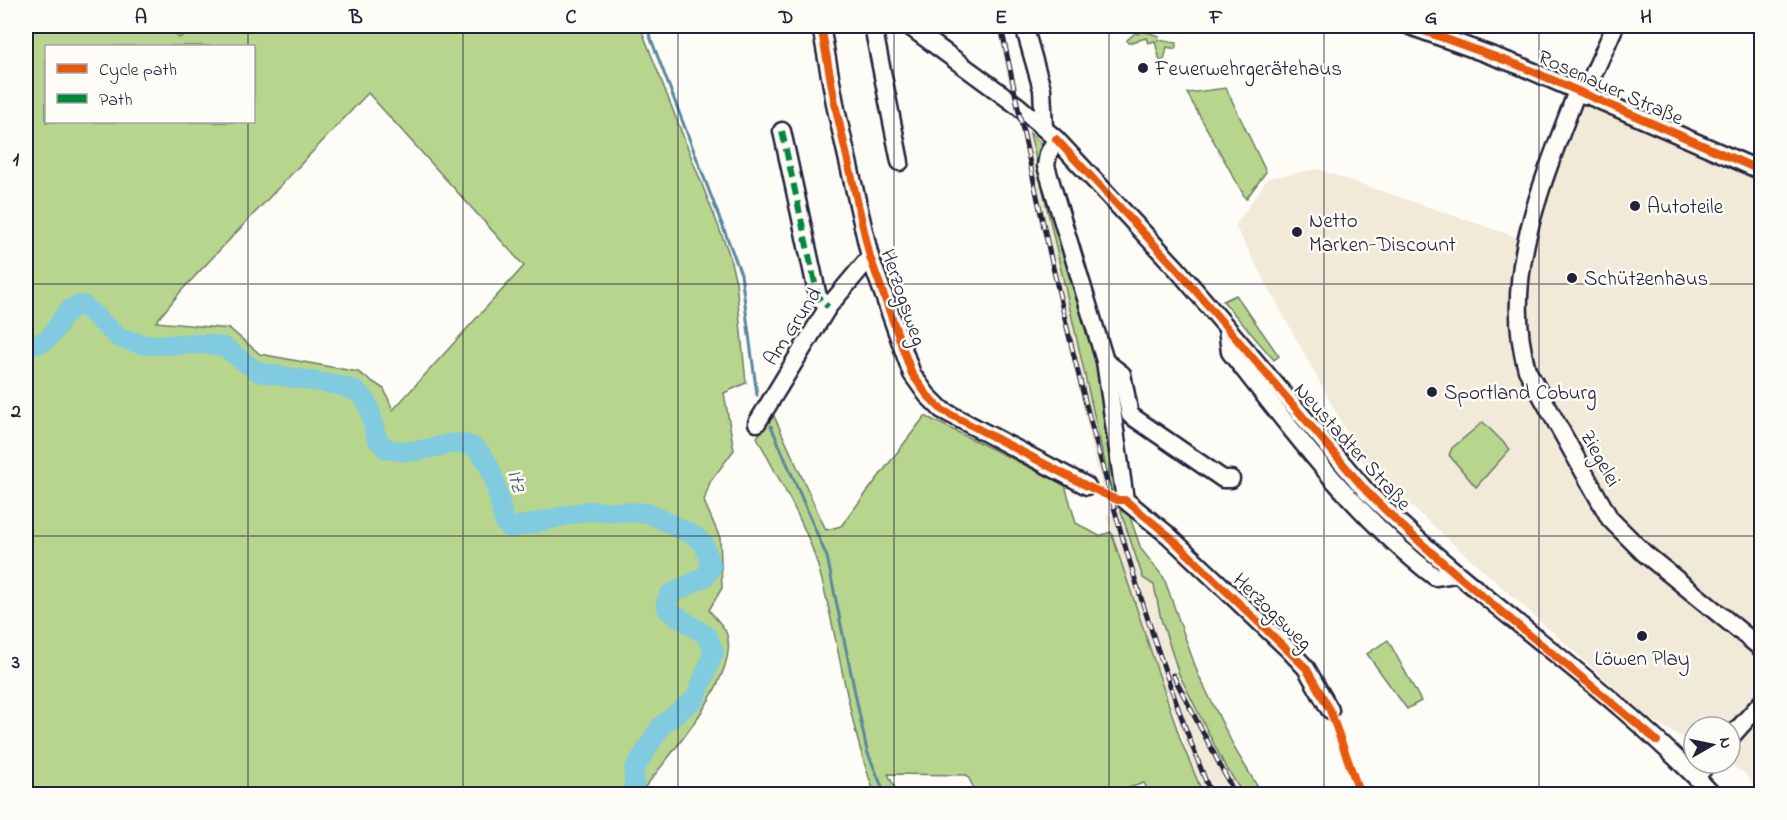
<svg xmlns="http://www.w3.org/2000/svg" width="1787" height="820" font-family="'Indie Flower',sans-serif">
<rect width="100%" height="100%" fill="#fdfcf7"/>
<filter id="ink" filterUnits="userSpaceOnUse"><feTurbulence type="fractalNoise" baseFrequency=".0167" numOctaves="2"/><feDisplacementMap in="SourceGraphic" scale="12" xChannelSelector="R" yChannelSelector="G"/><feConvolveMatrix kernelMatrix="1 2 1 2 8 2 1 2 1" color-interpolation-filters="sRGB"/></filter>
<g filter="url(#ink)">
<g fill="#f2ead8">
<path d="M 997,26 L 1004,26 L 1018,91 L 1009,84 Z"/>
<path d="M 1587,99 L 1761,160 L 1761,794 L 1743,772 L 1727,763 L 1730,763 L 1730,727 L 1694,727 L 1694,744 L 1650,719 L 1364,464 L 1235,226 L 1268,178 L 1317,169 L 1528,241 Z"/>
<path d="M 1019,126 L 1030,133 L 1112,494 L 1102,490 Z"/>
<path d="M 1120,509 L 1154,585 L 1161,619 L 1184,686 L 1243,794 L 1203,794 L 1125,579 L 1106,514 L 1116,517 Z"/>
</g>
<g fill="#b7d58d" stroke="#6c7c64" stroke-width="1.5" fill-rule="evenodd">
<path d="M 26,26 L 169,26 L 179,38 L 198,26 L 640,26 L 728,251 L 736,282 L 746,383 L 724,393 L 734,450 L 710,482 L 704,501 L 720,538 L 722,588 L 709,610 C 714,617 722,624 726,632 C 743,672 669,756 645,787 L 636,794 L 26,794 ZM 46,46 L 254,46 L 254,122 L 46,122 ZM 368,93 L 524,266 L 393,410 L 384,389 L 358,372 L 260,354 L 230,329 L 156,322 L 181,291 Z"/>
<path d="M 1140,30 L 1159,36 L 1158,40 L 1177,43 L 1175,49 L 1167,47 L 1164,60 L 1160,61 L 1155,41 L 1148,43 L 1146,38 L 1128,43 L 1127,40 L 1135,33 L 1138,34 Z"/>
<path d="M 1226,88 L 1266,172 L 1246,199 L 1187,93 Z"/>
<path d="M 1030,133 L 1041,143 L 1043,171 L 1101,361 L 1121,496 L 1112,494 Z"/>
<path d="M 1236,295 L 1279,356 L 1274,360 L 1223,301 Z"/>
<path d="M 774,416 L 826,530 L 841,526 L 925,416 L 1065,485 L 1076,523 L 1099,536 L 1111,532 L 1181,741 L 1203,794 L 1150,794 L 1144,783 L 1110,794 L 977,794 L 967,775 L 888,774 L 898,794 L 875,794 C 848,724 840,646 820,573 C 808,526 779,481 757,437 Z"/>
<path d="M 1483,422 L 1510,449 L 1476,487 L 1449,455 L 1452,448 Z"/>
<path d="M 1120,509 L 1129,514 L 1141,549 L 1164,578 L 1198,674 L 1236,751 L 1262,794 L 1243,794 L 1223,762 L 1179,674 L 1161,619 L 1154,585 L 1143,578 Z"/>
<path d="M 1388,640 L 1421,701 L 1407,709 L 1367,654 Z"/>
<path d="M 718,790 L 730,794 L 659,794 L 662,792 Z"/>
</g>
<g fill="none" stroke-linecap="round" stroke-linejoin="round">
<g stroke="#5a879e" stroke-width="3">
<path d="M 646,26 L 741,274 L 757,395"/>
<path d="M 771,426 L 827,557 L 867,751 L 885,794"/>
</g>
<path stroke="#80cbe0" stroke-width="20" d="M 26,344 C 61,349 56,305 83,305 L 119,338 L 145,345 L 205,344 L 224,347 L 258,372 L 342,386 L 356,391 L 365,399 L 370,410 L 376,437 L 386,449 C 408,454 424,450 445,445 C 494,433 495,491 505,524 L 511,528 L 587,511 L 648,513 L 695,536 L 704,544 L 711,566 L 706,576 L 669,595 L 666,604 L 668,610 L 707,636 L 714,652 L 695,699 L 661,726 L 634,770 L 634,794"/>
<defs>
<g id="minor">
<path d="M 821,26 L 836,109 L 870,257 L 912,374 L 927,395 L 942,410 L 1087,486"/>
<path d="M 873,26 L 900,162"/>
<path d="M 909,26 L 1018,106 L 1056,139 L 1177,269 L 1367,492 C 1476,600 1607,683 1712,794"/>
<path d="M 1024,26 L 1042,89 L 1044,128"/>
<path d="M 1410,26 L 1518,65 L 1762,171"/>
<path d="M 1577,91 C 1544,180 1500,274 1527,370 L 1610,519 L 1644,553 L 1762,649"/>
<path d="M 1584,95 L 1615,26"/>
<path d="M 782,131 L 818,297 L 828,307"/>
<path d="M 1056,139 L 1048,154 L 1046,166 L 1105,361 L 1125,500 L 1168,535 L 1290,651 L 1306,668 L 1330,710"/>
<path d="M 1227,329 L 1230,352 C 1293,431 1354,515 1435,577 L 1455,574"/>
<path d="M 1105,361 L 1122,374 L 1130,415 L 1223,479 L 1231,479"/>
<path d="M 757,423 L 828,307 L 870,257"/>
<path d="M 1730,738 L 1762,702"/>
<path d="M 1696,777 L 1708,763"/>
</g>
</defs>
<use href="#minor" stroke="#22223b" stroke-width="21"/>
<use href="#minor" stroke="#fdfcf7" stroke-width="16"/>
<defs>
<g id="rail">
<path d="M 1001,26 C 1055,286 1111,547 1211,794"/>
<path d="M 1173,675 L 1235,794"/>
</g>
</defs>
<use href="#rail" stroke="#22223b" stroke-width="5"/>
<use href="#rail" stroke="#fdfcf7" stroke-width="3" stroke-dasharray="9" stroke-linecap="butt"/>
<path stroke="#00873e" stroke-width="6" stroke-dasharray="12 6" stroke-linecap="butt" d="M 782,131 L 818,297 L 828,307"/>
<defs>
<g id="cycleway">
<path d="M 821,26 L 836,109 L 870,257 L 912,374 L 927,395 L 942,410 L 1087,486 L 1117,500 L 1125,500 L 1168,535 L 1306,668 L 1330,710 L 1360,794"/>
<path d="M 1410,26 L 1518,65 L 1762,171"/>
<path d="M 1056,139 L 1177,269 L 1367,492 C 1457,582 1561,657 1657,741"/>
</g>
</defs>
<use href="#cycleway" stroke="#fdfcf7" stroke-width="11"/>
<use href="#cycleway" stroke="#e8590c" stroke-width="8"/>
</g>
</g>
<path fill="none" stroke="#22223b" stroke-width="1.5" stroke-opacity="0.55" d="M 248,26 L 248,46M 463,26 L 463,794M 678,26 L 678,794M 894,26 L 894,794M 1109,26 L 1109,794M 1324,26 L 1324,794M 1539,26 L 1539,794M 248,122 L 248,794M 26,284 L 1762,284M 26,536 L 1762,536"/>
<g fill="#22223b" stroke="#fdfcf7" stroke-width="2">
<circle cx="1143" cy="68" r="6"/>
<circle cx="1635" cy="206" r="6"/>
<circle cx="1297" cy="232" r="6"/>
<circle cx="1572" cy="278" r="6"/>
<circle cx="1432" cy="392" r="6"/>
<circle cx="1642" cy="636" r="6"/>
</g>
<g text-anchor="middle" stroke-width="5" stroke-linejoin="round" paint-order="stroke">
<g font-size="21" fill="#22223b" stroke="#fdfcf7" text-anchor="start">
<text x="1155" y="75">Feuerwehrgerätehaus</text>
<text x="1647" y="213">Autoteile</text>
<text x="1309" y="227">Netto<tspan x="1309" dy="24">Marken-Discount</tspan></text>
<text x="1584" y="285">Schützenhaus</text>
<text x="1444" y="399">Sportland Coburg</text>
<text x="1642" y="665" text-anchor="middle">Löwen Play</text>
</g>
<g font-size="21" fill="#22223b" stroke="#fdfcf7">
<text transform="translate(1611 87) rotate(24)" y="7">Rosenauer Straße</text>
<text transform="translate(904 297) rotate(71)" y="7">Herzogsweg</text>
<text transform="translate(792 326) rotate(-57)" y="7">Am Grund</text>
<text transform="translate(1353 446) rotate(48)" y="7">Neustadter Straße</text>
<text transform="translate(1601 458) rotate(61)" y="7">Ziegelei</text>
<text transform="translate(1273 611) rotate(44)" y="7">Herzogsweg</text>
</g>
<g font-size="22" font-style="italic" fill="#435d75" stroke="#fdfcf7">
<text transform="translate(518 480) rotate(75)" y="8">Itz</text>
</g>
</g>
<rect width="1787" height="820" fill="none" stroke="#fdfcf7" stroke-width="66"/>
<rect x="45" y="45" width="210" height="78" fill="#fdfcf7" stroke="#a5a5ac" stroke-width="1.5"/>
<rect x="57" y="64" width="30" height="9" fill="#e8590c" stroke="#a5a5ac" stroke-width="1.5"/>
<text x="99" y="75" font-size="18" fill="#22223b">Cycle path</text>
<rect x="57" y="94" width="30" height="9" fill="#00873e" stroke="#a5a5ac" stroke-width="1.5"/>
<text x="99" y="105" font-size="18" fill="#22223b">Path</text>
<g transform="translate(1712 745) rotate(81)"><circle r="28" fill="#fdfcf7" stroke="#a5a5ac" stroke-width="1.5"/>
<path d="M0-4.5L10 22L0 15L-10 22Z" fill="#22223b"/>
<text y="-9" font-size="16" font-weight="bold" text-anchor="middle" fill="#22223b">N</text>
</g>
<rect x="33" y="33" width="1721" height="754" fill="none" stroke="#22223b" stroke-width="2"/>
<g font-size="20" text-anchor="middle" font-weight="bold" fill="#22223b">
<text x="141" y="23">A</text>
<text x="356" y="23">B</text>
<text x="571" y="23">C</text>
<text x="786" y="23">D</text>
<text x="1001" y="23">E</text>
<text x="1216" y="23">F</text>
<text x="1431" y="23">G</text>
<text x="1646" y="23">H</text>
<text x="16" y="165">1</text>
<text x="16" y="417">2</text>
<text x="16" y="668">3</text>
</g>
</svg>
